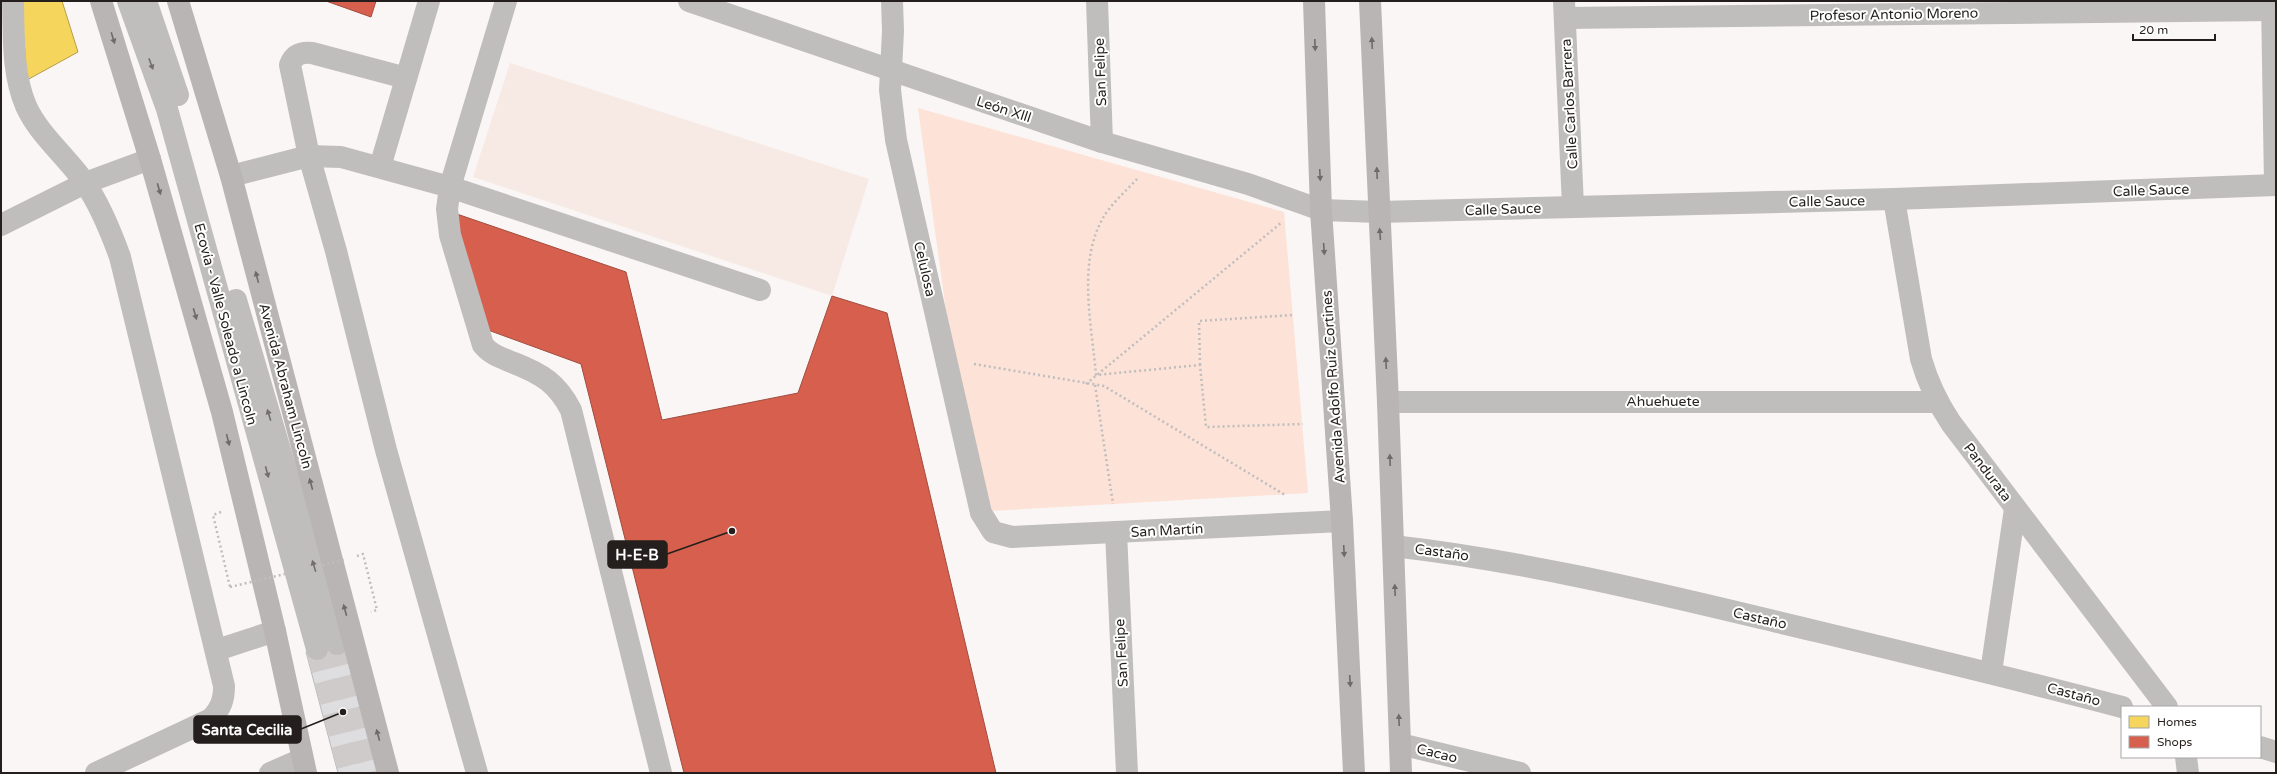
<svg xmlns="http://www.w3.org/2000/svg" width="2277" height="774" font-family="'Varela Round',sans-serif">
<rect width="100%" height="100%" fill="#faf6f5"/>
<path fill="#f7eae4" d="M 510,63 L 869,179 L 832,296 L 473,177 Z"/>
<path fill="#fde2d7" d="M 918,108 L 1284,212 L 1308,493 L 990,511 L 953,361 Z"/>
<path fill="#f6d55c" stroke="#b79e49" d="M 21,1 L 62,1 L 78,52 L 27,80 Z"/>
<g fill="#d6604d" stroke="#a14c3f">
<path d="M 326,1 L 376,1 L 371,17 Z"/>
<path d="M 451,212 L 626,272 L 662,420 L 798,393 L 832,296 L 887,313 L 996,773 L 684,773 L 581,364 L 477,326 Z"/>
</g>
<path fill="#dedddf" stroke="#bbbabb" d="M 345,642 L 380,773 L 338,773 L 306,652 Z"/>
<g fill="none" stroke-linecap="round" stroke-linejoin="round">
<g stroke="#cfcbca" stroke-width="22" stroke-dasharray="22 11" stroke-linecap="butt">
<path d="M 337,644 L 370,773"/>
<path d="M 317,649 L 350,773"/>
</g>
<g stroke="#bfbdbd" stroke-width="2.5" stroke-dasharray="2 3" stroke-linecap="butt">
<path d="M 1137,179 C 1126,191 1111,204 1103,218 C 1077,263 1092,326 1096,375 L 1200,365 L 1206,427 L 1303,424"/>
<path d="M 974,364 L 1104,386 L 1285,495"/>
<path d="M 1200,365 L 1199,321 L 1293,315"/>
<path d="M 1086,384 L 1281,223"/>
<path d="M 1095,385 L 1113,504"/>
<path d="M 221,512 L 213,515 L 230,587"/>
<path d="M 357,556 L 363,554 L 377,610 L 371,612"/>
</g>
<g stroke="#c0bebd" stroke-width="22">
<path d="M 13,1 C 14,36 12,73 26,106 C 39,135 67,157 85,183 C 100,205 111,232 120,257 L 224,686 C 224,700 221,708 211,719 L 96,773"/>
<path d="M 128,1 L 167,109 L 317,649"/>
<path d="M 146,1 L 178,95"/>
<path d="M 506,1 L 450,187 L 447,209 L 450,235 L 483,345 C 491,355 502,358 514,363 C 542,374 557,383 571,410 L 661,773"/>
<path d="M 689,1 L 1102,142 L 1248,184 L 1321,210 L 1379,212 L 1894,199 L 2276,185"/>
<path d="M 892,1 L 893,31 L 890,90 L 896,140 L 981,513 L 993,532 L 1012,537 L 1342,521"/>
<path d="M 1097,1 L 1102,142"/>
<path d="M 1564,1 L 1573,207"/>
<path d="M 2272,1 L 2275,185"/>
<path d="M 1565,18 L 2272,10"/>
<path d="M 406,78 L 312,53 C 301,52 294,54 290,65 L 309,156 L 336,251 L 386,450 L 477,773"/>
<path d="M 380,167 L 429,1"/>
<path d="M 231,176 L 309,156 L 341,157 L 450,187 L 760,290"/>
<path d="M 1894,199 L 1921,359 C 1928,383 1937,402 1951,423 L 2167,707"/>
<path d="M 1,225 L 85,183 L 150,159"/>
<path d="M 236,300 L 337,644"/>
<path d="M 1388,402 L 1937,402"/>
<path d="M 1116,532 L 1127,773"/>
<path d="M 1393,546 C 1517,560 1640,589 1761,618 C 1882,647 2002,675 2122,707"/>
<path d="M 217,650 L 275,631"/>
<path d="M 1991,672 L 2015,509"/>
<path d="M 1400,744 L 1520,773"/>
<path d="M 2260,747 L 2276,752"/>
<path d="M 2186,757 L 2188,773"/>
<path d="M 270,773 L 302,759"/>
</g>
<g stroke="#b9b5b4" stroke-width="22">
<path d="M 101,1 L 150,159 L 222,412 L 275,631 L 306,773"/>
<path d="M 178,1 L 231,176 L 388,773"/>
<path d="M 1314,1 L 1321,210 L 1342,521 L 1354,773"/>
<path d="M 1370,1 L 1388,402 L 1401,773"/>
</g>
<path stroke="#bfbdbd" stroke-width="2.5" stroke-dasharray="2 3" stroke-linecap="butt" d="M 230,587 L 344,560"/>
</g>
<defs><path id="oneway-solid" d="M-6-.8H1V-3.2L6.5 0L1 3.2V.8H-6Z"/></defs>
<g fill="#6e6a68">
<use href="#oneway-solid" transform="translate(113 38) rotate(73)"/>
<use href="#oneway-solid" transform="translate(1372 43) rotate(-93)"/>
<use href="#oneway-solid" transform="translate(1315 45) rotate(88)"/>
<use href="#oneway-solid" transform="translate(1377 173) rotate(-92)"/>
<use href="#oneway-solid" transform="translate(1320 175) rotate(87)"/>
<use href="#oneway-solid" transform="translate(159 189) rotate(74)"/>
<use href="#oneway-solid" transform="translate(1380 234) rotate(-94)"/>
<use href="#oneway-solid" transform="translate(1324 249) rotate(86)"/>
<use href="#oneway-solid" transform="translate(257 277) rotate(-104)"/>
<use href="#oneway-solid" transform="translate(195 314) rotate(74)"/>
<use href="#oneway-solid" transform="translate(1386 363) rotate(-93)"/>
<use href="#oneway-solid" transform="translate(228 440) rotate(76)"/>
<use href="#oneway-solid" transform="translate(1390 460) rotate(-92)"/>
<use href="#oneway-solid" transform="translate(311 484) rotate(-105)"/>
<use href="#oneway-solid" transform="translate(1344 551) rotate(87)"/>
<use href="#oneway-solid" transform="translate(1395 590) rotate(-92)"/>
<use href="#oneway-solid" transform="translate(345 610) rotate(-105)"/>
<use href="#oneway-solid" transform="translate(1350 681) rotate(87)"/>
<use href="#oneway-solid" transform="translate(1399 720) rotate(-92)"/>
<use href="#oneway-solid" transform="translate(378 735) rotate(-105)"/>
</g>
<g fill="#726e6d">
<use href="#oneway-solid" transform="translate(151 64) rotate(70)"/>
<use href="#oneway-solid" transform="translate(269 415) rotate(-107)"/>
<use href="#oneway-solid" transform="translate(267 472) rotate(75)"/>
<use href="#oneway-solid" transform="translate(314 566) rotate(-107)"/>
</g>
<g text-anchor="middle" stroke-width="4" stroke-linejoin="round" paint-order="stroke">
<g font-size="14" fill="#241f1d" stroke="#fff">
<text transform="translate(1894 14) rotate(-1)" y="5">Profesor Antonio Moreno</text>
<text transform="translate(1100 72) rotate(-92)" y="5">San Felipe</text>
<text transform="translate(1569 104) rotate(-93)" y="5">Calle Carlos Barrera</text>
<text transform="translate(1004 109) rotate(18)" y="5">León Xlll</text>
<text transform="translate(2151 190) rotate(-2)" y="5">Calle Sauce</text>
<text transform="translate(1827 201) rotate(-1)" y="5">Calle Sauce</text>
<text transform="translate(1503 209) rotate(-2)" y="5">Calle Sauce</text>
<text transform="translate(925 269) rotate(77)" y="5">Celulosa</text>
<text transform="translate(226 324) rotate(75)" y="5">Ecovía - Valle Soleado a Lincoln</text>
<text transform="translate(286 386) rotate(75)" y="5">Avenida Abraham Lincoln</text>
<text transform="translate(1333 387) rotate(-94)" y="5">Avenida Adolfo Ruíz Cortines</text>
<text x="1663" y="406">Ahuehuete</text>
<text transform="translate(1988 472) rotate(53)" y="5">Pandurata</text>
<text transform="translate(1167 530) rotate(-3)" y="5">San Martín</text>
<text transform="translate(1442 552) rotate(8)" y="5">Castaño</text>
<text transform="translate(1760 618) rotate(13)" y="5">Castaño</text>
<text transform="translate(1121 653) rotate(-93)" y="5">San Felipe</text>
<text transform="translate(2074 694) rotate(15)" y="5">Castaño</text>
<text transform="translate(1437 753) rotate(14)" y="5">Cacao</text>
</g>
</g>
<path fill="none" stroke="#241f1d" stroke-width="1.5" d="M732 531L667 554M343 712L301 729"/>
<g fill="#241f1d" stroke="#fff" stroke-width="1.5">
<circle cx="732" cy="531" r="4"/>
<circle cx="343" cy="712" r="4"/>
</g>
<g fill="#241f1d" stroke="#241f1d" stroke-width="1.5">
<rect x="608" y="541" width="59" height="27" rx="4"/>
<rect x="194" y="716" width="107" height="27" rx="4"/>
</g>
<g font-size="15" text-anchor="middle" font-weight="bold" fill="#fff">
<text x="637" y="560">H-E-B</text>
<text x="247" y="735">Santa Cecilia</text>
</g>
<rect width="2277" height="774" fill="none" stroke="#241f1d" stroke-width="4"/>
<rect x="2121" y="706" width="140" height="52" fill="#ffffff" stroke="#a7a5a5"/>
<rect x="2129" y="716" width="20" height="12" fill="#f6d55c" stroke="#a7a5a5"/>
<text x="2157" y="726" font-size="12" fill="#241f1d">Homes</text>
<rect x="2129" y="736" width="20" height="12" fill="#d6604d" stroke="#a7a5a5"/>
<text x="2157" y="746" font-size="12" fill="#241f1d">Shops</text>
<path d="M2133 34v6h82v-6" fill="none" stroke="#241f1d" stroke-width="2"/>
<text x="2139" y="34" font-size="12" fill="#241f1d" stroke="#ffffff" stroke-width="3" paint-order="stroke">20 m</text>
</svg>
